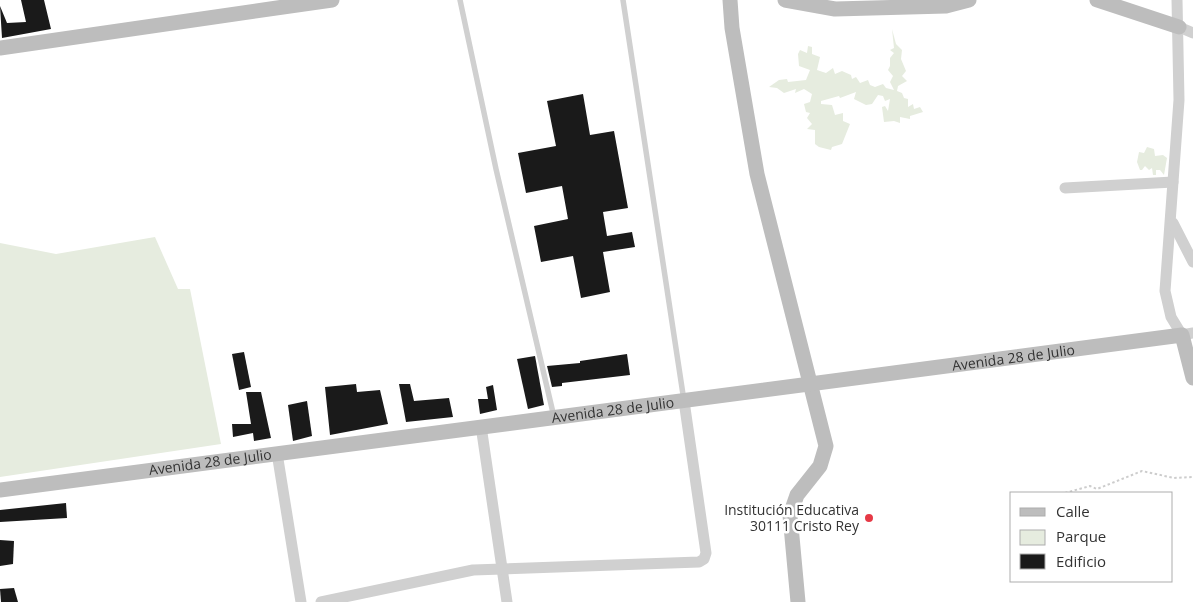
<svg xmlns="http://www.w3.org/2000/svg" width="1193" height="602" font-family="'Open Sans',sans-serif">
<rect width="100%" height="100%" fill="#fff"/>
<g fill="#e6ecdf">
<path d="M 892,29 L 896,44 L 902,50 L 901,59 L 906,71 L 902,76 L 907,81 L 898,86 L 897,91 L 902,93 L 904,98 L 908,99 L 908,107 L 913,104 L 914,109 L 920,107 L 923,112 L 910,116 L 910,119 L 900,117 L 900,123 L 894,121 L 884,122 L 882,107 L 885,106 L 888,111 L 890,99 L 885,101 L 883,96 L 878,95 L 872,104 L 866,105 L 854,99 L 856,92 L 840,98 L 839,96 L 821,101 L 821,104 L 832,105 L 835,115 L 843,113 L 843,121 L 850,124 L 842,144 L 832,147 L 831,150 L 819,147 L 815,144 L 815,130 L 807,129 L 812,124 L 807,118 L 810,113 L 806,112 L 804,104 L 810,102 L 812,94 L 804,89 L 795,93 L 796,89 L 784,93 L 777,88 L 769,87 L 779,80 L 787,79 L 788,82 L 806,80 L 810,70 L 799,66 L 798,54 L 800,50 L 807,53 L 808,46 L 812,47 L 812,54 L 820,57 L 817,70 L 826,73 L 833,68 L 835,74 L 842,71 L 851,75 L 852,79 L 856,77 L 860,83 L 868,80 L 870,85 L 875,87 L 883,84 L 886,88 L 894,90 L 890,82 L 893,76 L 888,70 L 890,66 L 890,58 L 894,53 L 890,50 L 894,48 Z"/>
<path d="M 1147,147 L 1154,149 L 1155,156 L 1163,155 L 1167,158 L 1164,175 L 1160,170 L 1156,170 L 1156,175 L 1153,175 L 1152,168 L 1149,170 L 1145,166 L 1142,170 L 1140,170 L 1137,162 L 1139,152 L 1144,153 Z"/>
<path d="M 155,237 L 178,289 L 190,289 L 221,444 L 0,477 L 0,243 L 56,254 Z"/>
</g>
<g fill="#1a1a1a">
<path d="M 21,0 L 44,0 L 51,29 L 2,38 L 0,6 L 7,23 L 26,22 Z"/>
<path d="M 583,94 L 590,135 L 614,131 L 628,208 L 603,212 L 607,236 L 632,232 L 635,247 L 603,252 L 610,292 L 581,298 L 573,256 L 541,262 L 534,226 L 568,219 L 562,186 L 526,193 L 518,153 L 556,146 L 547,101 Z"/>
<path d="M 244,352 L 251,387 L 239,390 L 232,354 Z"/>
<path d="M 627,354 L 630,375 L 562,383 L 562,386 L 552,387 L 547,366 L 580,363 L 580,361 Z"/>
<path d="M 535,356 L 544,405 L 528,409 L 517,359 Z"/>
<path d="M 356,384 L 357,392 L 380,390 L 388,424 L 330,435 L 325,387 Z"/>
<path d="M 399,384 L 410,384 L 414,401 L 449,398 L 453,417 L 406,422 Z"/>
<path d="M 493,385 L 497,410 L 480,414 L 478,399 L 488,399 L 486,387 Z"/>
<path d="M 246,392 L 261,392 L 271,438 L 254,441 L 253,433 L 233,437 L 232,424 L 251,424 Z"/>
<path d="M 307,401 L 312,436 L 293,441 L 288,405 Z"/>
<path d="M 66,503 L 67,518 L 0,522 L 0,510 Z"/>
<path d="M 0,540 L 14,541 L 13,564 L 0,566 Z"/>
<path d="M 14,588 L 18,602 L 1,602 L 0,589 Z"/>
</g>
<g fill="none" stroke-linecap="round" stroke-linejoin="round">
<path stroke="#cdcdcd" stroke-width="2" stroke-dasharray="2.5 2.5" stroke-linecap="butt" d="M 1065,493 L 1090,486 L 1097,489 L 1142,471 L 1174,478 L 1193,477"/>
<g stroke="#d0d0d0" stroke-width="5.5">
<path d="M 460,0 L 496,169 L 554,417"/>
<path d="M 623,0 L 684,401"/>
</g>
<g stroke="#d0d0d0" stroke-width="11">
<path d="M 1177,0 L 1179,100 L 1165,291 L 1171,317 L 1182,335 L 1193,333"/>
<path d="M 1179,27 L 1193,33"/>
<path d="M 1065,188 L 1173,182"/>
<path d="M 1173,223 L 1193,262"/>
<path d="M 481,426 L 507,602"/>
<path d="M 277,453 L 301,602"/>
<path d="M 321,602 L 473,570 L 699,562 L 704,559 L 706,553 L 684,401"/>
</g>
<g stroke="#bdbdbd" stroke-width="15">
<path d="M 730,0 L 732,28 L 757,174 L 826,446 L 820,466 L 797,495 L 790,515 L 798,602"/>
<path d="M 785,0 L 835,9 L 946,6 L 969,0"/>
<path d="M 1097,0 L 1179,27"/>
<path d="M 0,48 L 332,0"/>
<path id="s1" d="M 0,490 C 394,437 788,389 1182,335 L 1193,378"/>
</g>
</g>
<circle fill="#e63946" stroke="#fff" stroke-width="2" cx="869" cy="518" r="5"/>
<g text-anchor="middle" stroke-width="5" stroke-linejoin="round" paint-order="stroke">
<g font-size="14" fill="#333" stroke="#fff">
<text dy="5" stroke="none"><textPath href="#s1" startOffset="1022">Avenida 28 de Julio</textPath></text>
<text dy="5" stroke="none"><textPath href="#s1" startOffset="618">Avenida 28 de Julio</textPath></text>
<text dy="5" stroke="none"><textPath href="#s1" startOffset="212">Avenida 28 de Julio</textPath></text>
</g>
<g font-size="14" fill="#333" stroke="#fff" text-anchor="end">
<text x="859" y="515">Institución Educativa<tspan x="859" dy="16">30111 Cristo Rey</tspan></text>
</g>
</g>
<rect x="1010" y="492" width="162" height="90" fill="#ffffff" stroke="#adadad"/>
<rect x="1020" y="508" width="25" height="8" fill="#bdbdbd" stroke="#adadad"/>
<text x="1056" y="517" font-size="15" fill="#333333">Calle</text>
<rect x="1020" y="530" width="25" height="15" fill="#e6ecdf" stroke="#adadad"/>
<text x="1056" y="542" font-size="15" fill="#333333">Parque</text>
<rect x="1020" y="554" width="25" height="15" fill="#1a1a1a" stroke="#adadad"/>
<text x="1056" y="567" font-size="15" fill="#333333">Edificio</text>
</svg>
